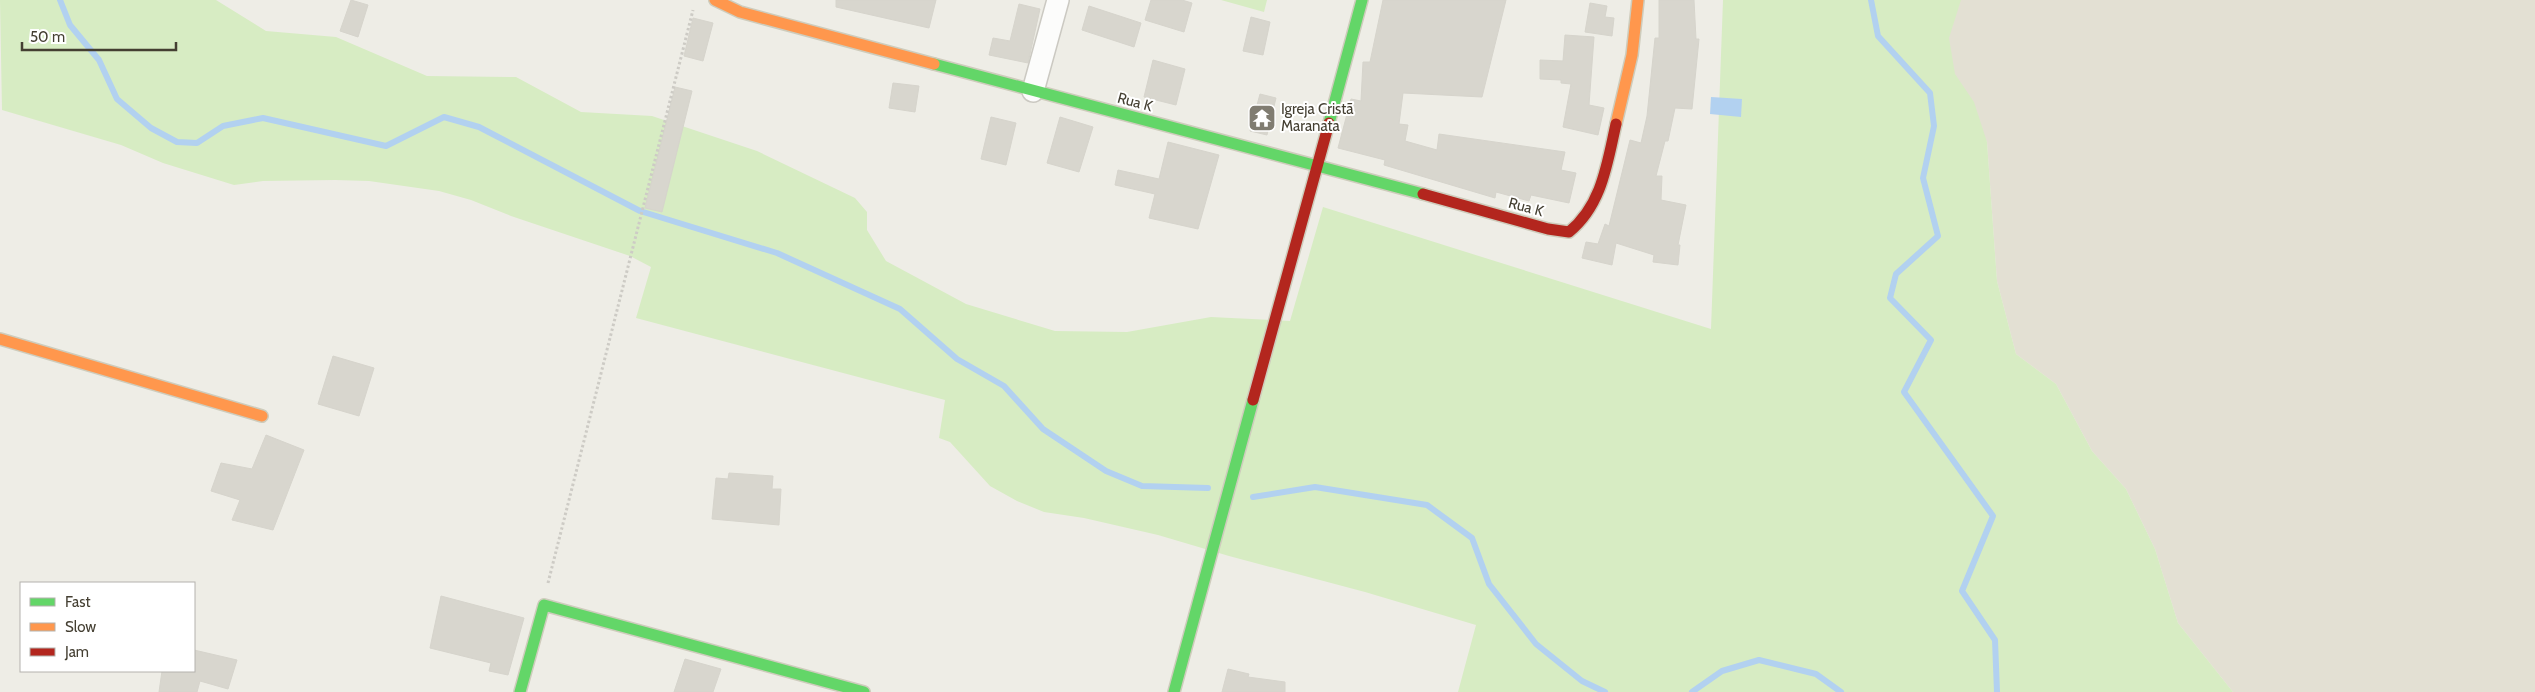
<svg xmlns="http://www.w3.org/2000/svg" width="2535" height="692" font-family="Cabin,sans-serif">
<rect width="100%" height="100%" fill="#eeede6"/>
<path fill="#e3e0d3" d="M 1913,0 L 2535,0 L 2535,692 L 2233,692 L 2178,623 L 2155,549 L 2126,489 L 2092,451 L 2056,384 L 2016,354 L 1997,281 L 1987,142 L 1921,21 Z"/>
<g fill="#d7ecc3">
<path d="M 0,0 L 216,0 L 266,31 L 336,37 L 427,76 L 516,77 L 581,112 L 652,116 L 757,151 L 855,198 L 867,212 L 867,230 L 886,261 L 966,304 L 1055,331 L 1127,332 L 1211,317 L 1290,321 L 1323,207 L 1711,329 L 1723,0 L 1961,0 L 1949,38 L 1955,74 L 1974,102 L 1987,142 L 1997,281 L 2016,354 L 2056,384 L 2092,451 L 2126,489 L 2155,549 L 2178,623 L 2233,692 L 1458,692 L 1476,625 L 1365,592 L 1229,556 L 1158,535 L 1084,518 L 1044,512 L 1017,501 L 990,486 L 950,442 L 939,438 L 945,400 L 636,318 L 651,267 L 630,256 L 511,216 L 471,200 L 439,191 L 369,181 L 335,180 L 263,181 L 234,185 L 163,163 L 121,145 L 2,110 Z"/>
<path d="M 1221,0 L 1267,0 L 1264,12 Z"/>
</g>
<path fill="#b2d1f0" d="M 1711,97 L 1742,99 L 1741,117 L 1710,114 Z"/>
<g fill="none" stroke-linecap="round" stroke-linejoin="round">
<g stroke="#b2d1f0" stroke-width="6">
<path d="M 60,0 L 70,25 L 99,60 L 117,99 L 151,128 L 177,142 L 197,143 L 223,126 L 263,118 L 386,146 L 444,117 L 479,127 L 640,211 L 777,253 L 900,309 L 957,359 L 1004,386 L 1043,429 L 1106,471 L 1142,486 L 1208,488"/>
<path d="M 1871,0 L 1878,36 L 1930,93 L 1934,126 L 1923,178 L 1938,236 L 1896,274 L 1890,298 L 1931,340 L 1904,392 L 1993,516 L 1962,591 L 1995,640 L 1997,692"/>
<path d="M 1253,497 L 1315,487 L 1427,505 L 1472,538 L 1489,584 L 1536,644 L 1582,681 L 1605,692"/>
<path d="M 1692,692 L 1722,671 L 1759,660 L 1816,674 L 1841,692"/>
</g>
</g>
<g fill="#d8d6ce" stroke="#d6d4cc">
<path d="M 351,0 L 368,5 L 358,37 L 340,31 Z"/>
<path d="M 836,0 L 936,0 L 929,28 L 836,7 Z"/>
<path d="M 1151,0 L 1182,0 L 1192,3 L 1184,32 L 1145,20 Z"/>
<path d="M 1383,0 L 1506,0 L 1482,97 L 1403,93 L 1399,124 L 1408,125 L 1405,141 L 1437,150 L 1439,134 L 1565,152 L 1561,170 L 1576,173 L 1569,203 L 1531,195 L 1529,201 L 1496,192 L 1495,198 L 1384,165 L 1385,160 L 1338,148 L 1351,99 L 1361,101 L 1363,62 L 1370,62 Z"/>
<path d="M 1659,0 L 1694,0 L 1696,39 L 1699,39 L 1692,109 L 1675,108 L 1668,141 L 1665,141 L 1656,176 L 1662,176 L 1661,200 L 1686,205 L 1678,245 L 1680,245 L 1678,265 L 1653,262 L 1654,255 L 1616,243 L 1612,265 L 1582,258 L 1586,242 L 1598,244 L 1605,224 L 1609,226 L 1630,140 L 1641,143 L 1647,116 L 1655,38 L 1659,38 Z"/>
<path d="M 1590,3 L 1607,6 L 1605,17 L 1614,18 L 1612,36 L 1585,32 Z"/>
<path d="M 1019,4 L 1040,9 L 1028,63 L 989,55 L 993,38 L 1010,41 Z"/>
<path d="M 1089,6 L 1141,23 L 1134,47 L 1082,30 Z"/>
<path d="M 1251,17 L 1270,22 L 1263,55 L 1243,51 Z"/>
<path d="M 693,18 L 713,23 L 703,61 L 684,56 Z"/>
<path d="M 1565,35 L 1594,37 L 1589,105 L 1604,108 L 1598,135 L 1563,127 L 1571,84 L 1561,83 L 1561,80 L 1540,79 L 1540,60 L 1563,61 Z"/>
<path d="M 1153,60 L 1185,69 L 1176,105 L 1144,97 Z"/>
<path d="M 893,83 L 919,86 L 915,112 L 889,108 Z"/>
<path d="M 675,87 L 692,91 L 662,212 L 645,208 Z"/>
<path d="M 1260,94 L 1276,98 L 1267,135 L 1250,131 Z"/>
<path d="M 991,117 L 1016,123 L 1006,165 L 981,159 Z"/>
<path d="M 1060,117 L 1093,127 L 1079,172 L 1047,163 Z"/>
<path d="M 1168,142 L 1219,155 L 1198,229 L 1149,218 L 1155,194 L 1115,185 L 1118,170 L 1159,179 Z"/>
<path d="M 333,356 L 374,368 L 359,416 L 318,404 Z"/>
<path d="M 266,435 L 304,450 L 273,530 L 232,520 L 240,500 L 211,491 L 221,463 L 252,469 Z"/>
<path d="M 729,473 L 773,476 L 772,489 L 781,489 L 779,525 L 712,519 L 716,478 L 728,479 Z"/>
<path d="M 441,596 L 524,618 L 508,675 L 489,671 L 491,663 L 430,648 Z"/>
<path d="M 194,650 L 237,660 L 228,689 L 200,681 L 197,692 L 159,692 L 162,671 L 194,671 Z"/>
<path d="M 685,659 L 721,669 L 713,692 L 674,692 Z"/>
<path d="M 1228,669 L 1249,674 L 1248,677 L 1285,682 L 1285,692 L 1222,692 Z"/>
</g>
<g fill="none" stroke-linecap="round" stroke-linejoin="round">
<defs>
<path id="street" d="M 1033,91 L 1058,0"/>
<g id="fast">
<path d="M 934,64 L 1423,194"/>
<path d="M 1329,123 L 1362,0"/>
<path d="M 520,692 L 544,605 L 864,692"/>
<path d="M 1174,692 L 1253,400"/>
</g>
<g id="slow">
<path d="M 715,0 L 740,12 L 934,64"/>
<path d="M 1616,124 L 1632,55 L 1638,0"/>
<path d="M 0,339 L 262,416"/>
</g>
<g id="jam">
<path d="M 1423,194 L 1548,229 L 1569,232 C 1602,205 1607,164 1616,124"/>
<path d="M 1253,400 L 1329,123"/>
</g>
</defs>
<use href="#street" stroke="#cbc9c2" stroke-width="24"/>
<use href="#fast" stroke="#ceccbc" stroke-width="14"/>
<use href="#slow" stroke="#ceccbc" stroke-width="14"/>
<use href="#jam" stroke="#ceccbc" stroke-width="14"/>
<path stroke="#cdcbc5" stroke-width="3" stroke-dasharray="2.5 2.5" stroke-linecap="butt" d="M 548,583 L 693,10"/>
<use href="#street" stroke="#fcfcfb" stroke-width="21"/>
<use href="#fast" stroke="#63d668" stroke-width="11"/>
<use href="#slow" stroke="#ff974d" stroke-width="11"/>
<use href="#jam" stroke="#b3261e" stroke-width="11"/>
</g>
<defs>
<symbol id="temple-square" viewBox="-11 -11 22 22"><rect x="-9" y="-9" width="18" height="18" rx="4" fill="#807c71" stroke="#fff"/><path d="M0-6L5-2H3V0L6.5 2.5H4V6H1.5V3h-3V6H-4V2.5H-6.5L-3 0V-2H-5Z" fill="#fff"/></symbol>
</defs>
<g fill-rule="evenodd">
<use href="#temple-square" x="1246" y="102" width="32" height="32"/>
</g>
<g text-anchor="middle" stroke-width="4" stroke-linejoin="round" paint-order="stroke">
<g font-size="15" fill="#443f32" stroke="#fff">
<text transform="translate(1135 102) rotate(15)" y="5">Rua K</text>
<text transform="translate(1526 207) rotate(15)" y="5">Rua K</text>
</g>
<g font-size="15" fill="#443f32" stroke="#fff" text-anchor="start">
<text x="1281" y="114">Igreja Cristã<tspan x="1281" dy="17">Maranata</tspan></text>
</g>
</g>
<rect x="20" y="582" width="175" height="90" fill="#ffffff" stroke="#b4b2ad"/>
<rect x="30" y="598" width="25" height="8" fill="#63d668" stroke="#b4b2ad"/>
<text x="65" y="607" font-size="15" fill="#443f32">Fast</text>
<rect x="30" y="623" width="25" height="8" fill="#ff974d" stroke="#b4b2ad"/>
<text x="65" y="632" font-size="15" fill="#443f32">Slow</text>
<rect x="30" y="648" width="25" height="8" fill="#b3261e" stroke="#b4b2ad"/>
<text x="65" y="657" font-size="15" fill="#443f32">Jam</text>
<path d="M22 42v8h154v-8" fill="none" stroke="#443f32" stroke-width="2.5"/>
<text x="30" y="42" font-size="15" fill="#443f32" stroke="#ffffff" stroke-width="4" paint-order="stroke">50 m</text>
</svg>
